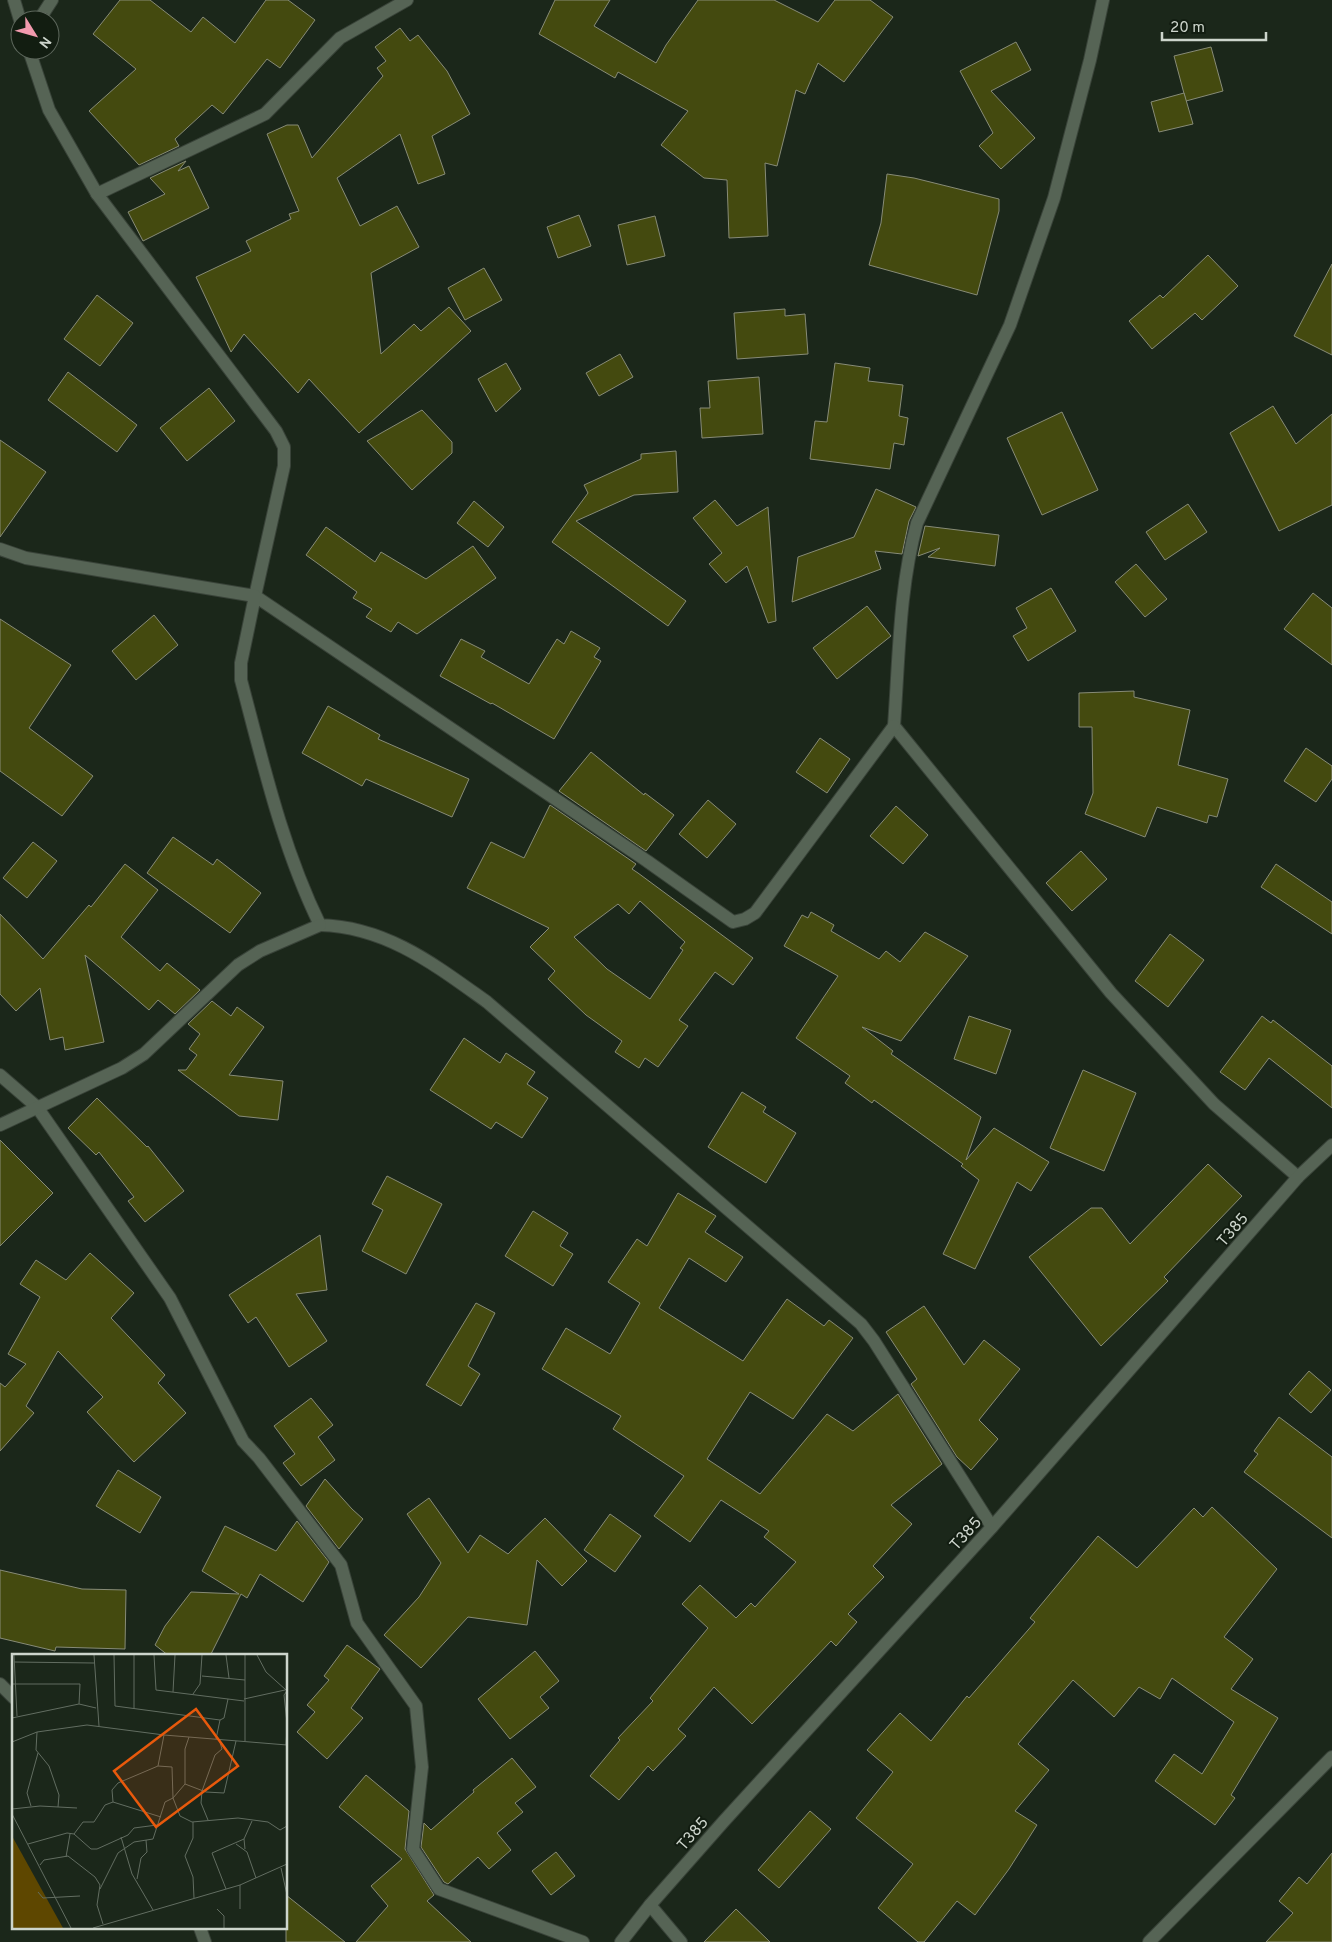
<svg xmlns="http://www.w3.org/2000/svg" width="1332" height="1942" font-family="Overpass,sans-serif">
<rect width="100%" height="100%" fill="#1b271a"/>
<g fill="#444a0f" stroke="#878b77" fill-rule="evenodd">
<path d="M 120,0 L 150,0 L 191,32 L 203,17 L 235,43 L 266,0 L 288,0 L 315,20 L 280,68 L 267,59 L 223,114 L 212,105 L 175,139 L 179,146 L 139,165 L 89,111 L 136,69 L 93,34 Z"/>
<path d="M 555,0 L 610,0 L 594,26 L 656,63 L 666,45 L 698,0 L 774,0 L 818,22 L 835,0 L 870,0 L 893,17 L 844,82 L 818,63 L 805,94 L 796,90 L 777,166 L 765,163 L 768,236 L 729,238 L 727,180 L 704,178 L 661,145 L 688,111 L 618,72 L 615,78 L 539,34 Z"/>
<path d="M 400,28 L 410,41 L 418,35 L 447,71 L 470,114 L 432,136 L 445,174 L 418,184 L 400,134 L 337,178 L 360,226 L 397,206 L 419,247 L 371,273 L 381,354 L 414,324 L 421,331 L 449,307 L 471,331 L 359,433 L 309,379 L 298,393 L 244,334 L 231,352 L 196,277 L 251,251 L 246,241 L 291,219 L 289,214 L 299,211 L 267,134 L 287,125 L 298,125 L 312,158 L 383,76 L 377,68 L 386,61 L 375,47 Z"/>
<path d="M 1016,42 L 1031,70 L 991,91 L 1035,138 L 1001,169 L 979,146 L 993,133 L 960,71 Z"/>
<path d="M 1211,47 L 1223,91 L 1186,101 L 1174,56 Z"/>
<path d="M 1184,93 L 1193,124 L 1159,132 L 1151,102 Z"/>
<path d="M 186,161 L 178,171 L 189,166 L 209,208 L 143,241 L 128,212 L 165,194 L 150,178 Z"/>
<path d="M 887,174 L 914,178 L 999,199 L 999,211 L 977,295 L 869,265 L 881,223 Z"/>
<path d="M 579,215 L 591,246 L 558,258 L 547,227 Z"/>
<path d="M 655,216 L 665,256 L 627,265 L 618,225 Z"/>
<path d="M 1208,255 L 1238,286 L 1202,320 L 1195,313 L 1152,349 L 1129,321 L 1160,295 L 1163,298 Z"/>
<path d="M 1332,264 L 1332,355 L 1294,336 Z"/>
<path d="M 484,268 L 502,300 L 465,320 L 448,288 Z"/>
<path d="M 97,295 L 133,323 L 100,366 L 64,339 Z"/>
<path d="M 785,309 L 785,316 L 805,314 L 808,354 L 737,359 L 734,313 Z"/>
<path d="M 620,354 L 633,377 L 599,396 L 586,373 Z"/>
<path d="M 506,363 L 521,389 L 496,412 L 478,379 Z"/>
<path d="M 835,363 L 870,368 L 868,381 L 903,385 L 899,416 L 908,418 L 904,445 L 894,443 L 890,469 L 810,459 L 815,421 L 827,422 Z"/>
<path d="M 68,372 L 137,425 L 117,452 L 48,400 Z"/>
<path d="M 759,377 L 763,434 L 702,438 L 700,408 L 710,408 L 708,381 Z"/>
<path d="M 209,388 L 235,421 L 187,461 L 160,428 Z"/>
<path d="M 1273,406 L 1296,444 L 1332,414 L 1332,505 L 1279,531 L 1230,433 Z"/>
<path d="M 422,410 L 452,442 L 452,453 L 412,490 L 367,441 Z"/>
<path d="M 1062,412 L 1098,490 L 1042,515 L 1007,438 Z"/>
<path d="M 0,440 L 46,472 L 0,537 Z"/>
<path d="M 676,451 L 678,492 L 634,495 L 576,521 L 686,601 L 668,626 L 552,542 L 588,493 L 584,485 L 641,459 L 641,454 Z"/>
<path d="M 876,489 L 916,507 L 909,521 L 902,554 L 875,551 L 881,569 L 792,602 L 798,557 L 854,537 Z"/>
<path d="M 715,500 L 737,526 L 768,507 L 776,621 L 768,623 L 747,566 L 726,583 L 709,564 L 722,553 L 693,518 Z"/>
<path d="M 474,501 L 504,527 L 488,547 L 457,523 Z"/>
<path d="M 1188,504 L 1207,532 L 1165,560 L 1146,532 Z"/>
<path d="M 925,526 L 999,535 L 995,566 L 928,557 L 940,548 L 918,556 Z"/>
<path d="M 326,527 L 375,562 L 381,552 L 426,579 L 473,546 L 496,578 L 417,634 L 398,622 L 391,632 L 366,617 L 372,609 L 353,598 L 357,592 L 306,555 Z"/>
<path d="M 1136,564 L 1167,599 L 1145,617 L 1115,582 Z"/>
<path d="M 1051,588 L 1076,631 L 1028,661 L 1013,636 L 1027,628 L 1016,608 Z"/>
<path d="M 1313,593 L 1332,608 L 1332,665 L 1284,629 Z"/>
<path d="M 867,606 L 891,636 L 837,679 L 813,648 Z"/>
<path d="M 154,615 L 178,645 L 136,680 L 112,651 Z"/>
<path d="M 0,619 L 71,665 L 29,728 L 93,776 L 62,816 L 0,771 Z"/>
<path d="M 571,631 L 600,648 L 594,657 L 601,661 L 554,739 L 492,703 L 491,704 L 440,676 L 461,639 L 485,651 L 481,657 L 529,684 L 557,639 L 564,644 Z"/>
<path d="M 1134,691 L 1134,697 L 1190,710 L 1178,765 L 1228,779 L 1217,817 L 1209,815 L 1207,823 L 1157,807 L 1145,837 L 1085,814 L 1093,793 L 1092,727 L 1079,727 L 1079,693 Z"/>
<path d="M 328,706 L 380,735 L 378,739 L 469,779 L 452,817 L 366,779 L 362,786 L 302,753 Z"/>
<path d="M 820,738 L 850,759 L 827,793 L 796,772 Z"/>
<path d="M 1306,748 L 1332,766 L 1332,779 L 1316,802 L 1284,781 Z"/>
<path d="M 591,752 L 644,795 L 645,793 L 674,815 L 646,851 L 559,791 Z"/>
<path d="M 708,800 L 736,824 L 707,858 L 679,834 Z"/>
<path d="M 550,805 L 636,864 L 632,869 L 638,873 L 753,958 L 733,985 L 715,972 L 679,1020 L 688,1026 L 658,1067 L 645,1058 L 639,1068 L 615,1052 L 622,1041 L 586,1015 L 548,979 L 555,971 L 530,947 L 549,928 L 467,888 L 491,842 L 524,858 ZM 640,901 L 685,942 L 680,948 L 683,950 L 650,999 L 607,969 L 574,937 L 618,904 L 629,914 Z"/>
<path d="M 896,806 L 928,835 L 903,864 L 870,836 Z"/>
<path d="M 173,837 L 213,865 L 217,859 L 261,893 L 230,933 L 147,873 Z"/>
<path d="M 33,842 L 57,861 L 27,898 L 3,878 Z"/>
<path d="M 1081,851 L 1107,879 L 1072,911 L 1046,883 Z"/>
<path d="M 125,864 L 158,890 L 121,937 L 160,971 L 167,963 L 200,990 L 175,1014 L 158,1000 L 149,1010 L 85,955 L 104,1042 L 65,1050 L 63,1037 L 50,1040 L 40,988 L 16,1011 L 0,994 L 0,914 L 43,959 L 89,905 L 91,907 Z"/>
<path d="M 1276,864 L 1332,902 L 1332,934 L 1261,887 Z"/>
<path d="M 811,912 L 834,925 L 831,931 L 879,959 L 886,951 L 900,962 L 925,932 L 968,956 L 901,1041 L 862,1027 L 893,1051 L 891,1054 L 981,1117 L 966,1160 L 994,1128 L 1049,1162 L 1031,1191 L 1017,1182 L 975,1269 L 943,1254 L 979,1180 L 961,1166 L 963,1164 L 874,1100 L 872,1103 L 845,1083 L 850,1076 L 796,1038 L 838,976 L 784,946 L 802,915 L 808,918 Z"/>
<path d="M 1170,934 L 1204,960 L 1168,1007 L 1135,981 Z"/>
<path d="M 212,1001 L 231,1016 L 237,1007 L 264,1027 L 229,1075 L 283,1081 L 278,1120 L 239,1116 L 178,1070 L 186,1070 L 197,1055 L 189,1049 L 200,1034 L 188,1024 Z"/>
<path d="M 969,1016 L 1011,1030 L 996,1074 L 954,1059 Z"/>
<path d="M 1262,1016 L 1271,1023 L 1273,1020 L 1332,1066 L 1332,1108 L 1269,1058 L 1245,1090 L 1220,1072 Z"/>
<path d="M 464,1038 L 500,1063 L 506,1053 L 535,1072 L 527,1084 L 548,1098 L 522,1138 L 496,1122 L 491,1129 L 430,1090 Z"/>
<path d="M 1083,1070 L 1136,1093 L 1104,1171 L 1050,1148 Z"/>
<path d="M 742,1092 L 766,1107 L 763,1112 L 796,1133 L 766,1183 L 708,1147 Z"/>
<path d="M 97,1098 L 147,1147 L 148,1146 L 184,1191 L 145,1222 L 128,1201 L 134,1197 L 99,1152 L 96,1155 L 68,1128 Z"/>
<path d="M 0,1140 L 53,1193 L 0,1246 Z"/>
<path d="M 1208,1164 L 1242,1196 L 1164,1277 L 1168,1281 L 1101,1346 L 1029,1257 L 1091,1208 L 1102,1208 L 1130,1244 Z"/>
<path d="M 387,1176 L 442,1204 L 406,1274 L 362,1251 L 383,1210 L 372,1204 Z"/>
<path d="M 678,1193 L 716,1216 L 705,1232 L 743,1257 L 726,1282 L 689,1258 L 659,1308 L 743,1361 L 787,1299 L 824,1326 L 829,1320 L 853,1338 L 793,1419 L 750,1392 L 707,1459 L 760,1494 L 827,1414 L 853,1431 L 898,1394 L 942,1464 L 891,1505 L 912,1524 L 873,1566 L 884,1577 L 848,1614 L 857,1622 L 836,1646 L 831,1641 L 752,1724 L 714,1687 L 678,1729 L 686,1736 L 653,1771 L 648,1766 L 619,1800 L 590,1776 L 620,1740 L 618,1738 L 653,1701 L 650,1698 L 708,1628 L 682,1604 L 700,1585 L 736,1618 L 751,1603 L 755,1607 L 796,1562 L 764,1537 L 769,1531 L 721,1500 L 690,1542 L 654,1516 L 684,1476 L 613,1429 L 621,1416 L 542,1369 L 566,1328 L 610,1354 L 640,1303 L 608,1282 L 637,1239 L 647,1246 Z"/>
<path d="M 533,1211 L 568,1233 L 560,1246 L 573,1254 L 553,1286 L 505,1256 Z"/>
<path d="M 320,1235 L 327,1290 L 296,1294 L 327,1341 L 289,1367 L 256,1317 L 248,1323 L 229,1295 Z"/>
<path d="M 90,1253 L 134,1293 L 111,1318 L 165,1375 L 158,1383 L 186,1413 L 134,1462 L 87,1412 L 103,1397 L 58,1351 L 26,1406 L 34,1413 L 0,1451 L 0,1383 L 5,1387 L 26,1364 L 8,1354 L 40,1297 L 20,1284 L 36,1260 L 66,1280 Z"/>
<path d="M 476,1303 L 495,1313 L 468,1366 L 480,1374 L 461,1406 L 426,1385 Z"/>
<path d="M 924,1306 L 964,1365 L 984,1340 L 1020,1369 L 979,1420 L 998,1439 L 971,1470 L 957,1457 L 911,1384 L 917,1379 L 886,1332 Z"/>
<path d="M 1309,1371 L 1331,1390 L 1311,1413 L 1289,1394 Z"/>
<path d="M 311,1398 L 333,1425 L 318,1437 L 335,1460 L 301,1486 L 283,1463 L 295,1454 L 274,1426 Z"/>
<path d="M 1279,1417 L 1332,1457 L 1332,1538 L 1244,1472 L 1258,1454 L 1254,1451 Z"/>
<path d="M 118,1470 L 161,1497 L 140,1533 L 96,1506 Z"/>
<path d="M 325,1479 L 352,1509 L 363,1519 L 339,1549 L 306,1506 Z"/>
<path d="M 429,1498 L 468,1553 L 480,1535 L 508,1554 L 545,1518 L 587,1561 L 562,1586 L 537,1560 L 527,1625 L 468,1617 L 421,1668 L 384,1635 L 419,1597 L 441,1563 L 407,1514 Z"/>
<path d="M 1212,1507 L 1277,1569 L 1224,1637 L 1253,1659 L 1231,1689 L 1278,1718 L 1231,1795 L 1235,1798 L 1215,1825 L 1155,1781 L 1174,1754 L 1202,1774 L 1234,1722 L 1172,1678 L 1160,1699 L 1139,1687 L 1114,1717 L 1073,1680 L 1018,1744 L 1049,1770 L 1015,1811 L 1037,1825 L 1009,1869 L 975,1915 L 957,1901 L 924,1942 L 918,1942 L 878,1908 L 913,1864 L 856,1818 L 893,1772 L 867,1750 L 900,1713 L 931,1741 L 967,1696 L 969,1698 L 1035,1622 L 1030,1618 L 1098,1536 L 1137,1568 L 1194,1508 L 1203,1517 Z"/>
<path d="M 610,1514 L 641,1536 L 615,1572 L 584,1550 Z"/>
<path d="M 297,1521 L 329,1562 L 303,1602 L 260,1574 L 247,1598 L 241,1594 L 210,1656 L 169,1656 L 155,1645 L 165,1626 L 191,1592 L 239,1594 L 202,1571 L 225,1526 L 276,1551 Z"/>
<path d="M 0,1570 L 82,1589 L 126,1590 L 125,1649 L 56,1647 L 55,1651 L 0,1638 Z"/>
<path d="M 347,1645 L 380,1669 L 351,1708 L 363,1718 L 327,1759 L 297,1732 L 315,1712 L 307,1705 L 329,1680 L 324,1676 Z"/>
<path d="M 535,1651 L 559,1681 L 540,1697 L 549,1708 L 510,1739 L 478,1699 Z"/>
<path d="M 512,1758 L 536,1787 L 515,1803 L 523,1812 L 497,1833 L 511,1850 L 489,1869 L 478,1857 L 448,1884 L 444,1882 L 421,1847 L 424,1823 L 431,1830 L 474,1792 L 473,1790 Z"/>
<path d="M 366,1775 L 409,1811 L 405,1849 L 434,1895 L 427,1901 L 471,1942 L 356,1942 L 388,1906 L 371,1886 L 402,1859 L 339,1807 Z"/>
<path d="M 810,1811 L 831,1829 L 779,1888 L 758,1870 Z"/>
<path d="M 556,1852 L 575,1876 L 551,1895 L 532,1871 Z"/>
<path d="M 1332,1853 L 1332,1942 L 1266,1942 L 1293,1913 L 1279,1901 L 1299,1877 L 1307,1884 Z"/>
<path d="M 286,1895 L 345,1942 L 286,1942 Z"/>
<path d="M 736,1909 L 770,1942 L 704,1942 Z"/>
</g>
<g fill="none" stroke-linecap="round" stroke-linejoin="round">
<defs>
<g id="minor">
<path d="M 14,0 L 20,20"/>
<path d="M 1103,0 L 1090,60 L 1054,198 L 1010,325 L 917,523 C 899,588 899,659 894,726 L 1111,993 L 1214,1104 L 1298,1177"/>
<path d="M 39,20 L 52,0"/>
<path d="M 29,50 L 49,110 L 97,194 L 276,431 L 284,447 L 284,466 L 255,596 L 647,861 L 733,922 L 745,919 L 755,913 L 894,726"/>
<path d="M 97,194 L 265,114 L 340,38 L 407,0"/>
<path d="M 0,549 L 26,558 L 255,596 L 241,663 L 241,680 C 263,763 282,847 320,925 C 387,927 435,965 487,1002 L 861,1324 L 874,1341 L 992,1527"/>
<path d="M 0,1075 L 37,1107 L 170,1298 L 243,1441 L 259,1458 L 341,1565 L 357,1623 L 416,1706 L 422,1767 L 413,1849 L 439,1889 L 583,1942"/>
<path d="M 0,1125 L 122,1068 L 144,1054 L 238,965 L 260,951 L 320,925"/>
<path d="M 0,1684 L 14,1698"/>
<path d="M 650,1905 L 681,1942"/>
<path d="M 200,1928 L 205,1942"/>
<path d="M 621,1942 L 650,1905 L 724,1821 L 992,1527 L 1298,1177 L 1332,1145"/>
<path d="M 1149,1942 L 1332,1757"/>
</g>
</defs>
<use href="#minor" stroke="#394339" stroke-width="14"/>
<use href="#minor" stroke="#566455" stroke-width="12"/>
</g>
<g text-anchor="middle" stroke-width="4" stroke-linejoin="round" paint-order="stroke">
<g font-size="16" fill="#cdd5cc" stroke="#121d11">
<text transform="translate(1232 1229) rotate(-49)" y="6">T385</text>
<text transform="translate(965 1533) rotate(-48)" y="6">T385</text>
<text transform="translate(692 1833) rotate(-49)" y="6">T385</text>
</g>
</g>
<g transform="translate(12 1654)">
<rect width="275" height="275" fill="#1b271a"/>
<path d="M 0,182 L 51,274 L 0,274 Z" fill="#5e4700"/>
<path fill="none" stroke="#626d61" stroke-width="1" d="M 2,1 L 5,62M 82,1 L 87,72M 102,1 L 103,52 L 208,66 L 212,64 L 216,45M 142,1 L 144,36 L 232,47M 214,1 L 217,24M 245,1 L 254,18 L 274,36M 2,8 L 82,9M 190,22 L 233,26M 1,30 L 68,30 L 67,50M 275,37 L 272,41 L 275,69M 161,38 L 163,1M 181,40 L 188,30 L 190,1M 232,45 L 273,36M 122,55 L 122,1M 0,64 L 67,50 L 84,54M 25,78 L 24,96 L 37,112 L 47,141 L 46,153M 177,83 L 173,95 L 173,130 L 161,144 L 168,162 L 180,168 L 226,164 L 256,168 L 268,176 L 275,172M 204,85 L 208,66M 233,87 L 233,1M 0,88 L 25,78 L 75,71 L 152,81 L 275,91M 274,91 L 275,73M 173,130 L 194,138 L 212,139 L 224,87M 101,148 L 149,163M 19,152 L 15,139 L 26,99M 0,155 L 28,152 L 65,154M 0,160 L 59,274M 196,166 L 189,149 L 190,137 L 203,101 L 210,95 L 207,85M 181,168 L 181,184 L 173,202 L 181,223 L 182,244M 62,180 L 71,168 L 82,168 L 93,151 L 101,148 L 100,136 L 106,129 L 146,112 L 152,81M 109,183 L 120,220 L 141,256M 16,190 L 55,179 L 62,180 L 79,195 L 85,195 L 116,181 L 122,174 L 145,171M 224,190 L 235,198 L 244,224M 233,195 L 232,185 L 240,167M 54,203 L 58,180M 28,211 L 32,206 L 56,202 L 83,223 L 88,231 L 85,251 L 91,270M 269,214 L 275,241M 125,225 L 129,204 L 135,198 L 134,186M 88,235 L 106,199 L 122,188 L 141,185 L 153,148 L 161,144 L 160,113 L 146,112M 214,235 L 200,199 L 232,185M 26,238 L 31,244 L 68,242M 205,255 L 212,262 L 212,274M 228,255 L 228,231M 81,274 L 228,231 L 275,210"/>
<path fill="#e8590c" fill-opacity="0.15" stroke="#e8590c" stroke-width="2.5" d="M 184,55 L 226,112 L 144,173 L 102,117 Z"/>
<rect width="275" height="275" fill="none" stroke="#cdd5cc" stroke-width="2.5"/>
</g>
<g transform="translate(35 35) rotate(127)"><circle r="24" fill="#121d11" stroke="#5d675c"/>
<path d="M0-4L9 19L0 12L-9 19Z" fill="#f29aae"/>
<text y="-8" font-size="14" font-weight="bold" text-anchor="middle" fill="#cdd5cc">N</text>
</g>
<path d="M1162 32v8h104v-8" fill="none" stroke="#cdd5cc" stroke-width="2.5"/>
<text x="1170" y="32" font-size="15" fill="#cdd5cc" stroke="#121d11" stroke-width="4" paint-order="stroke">20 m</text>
</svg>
